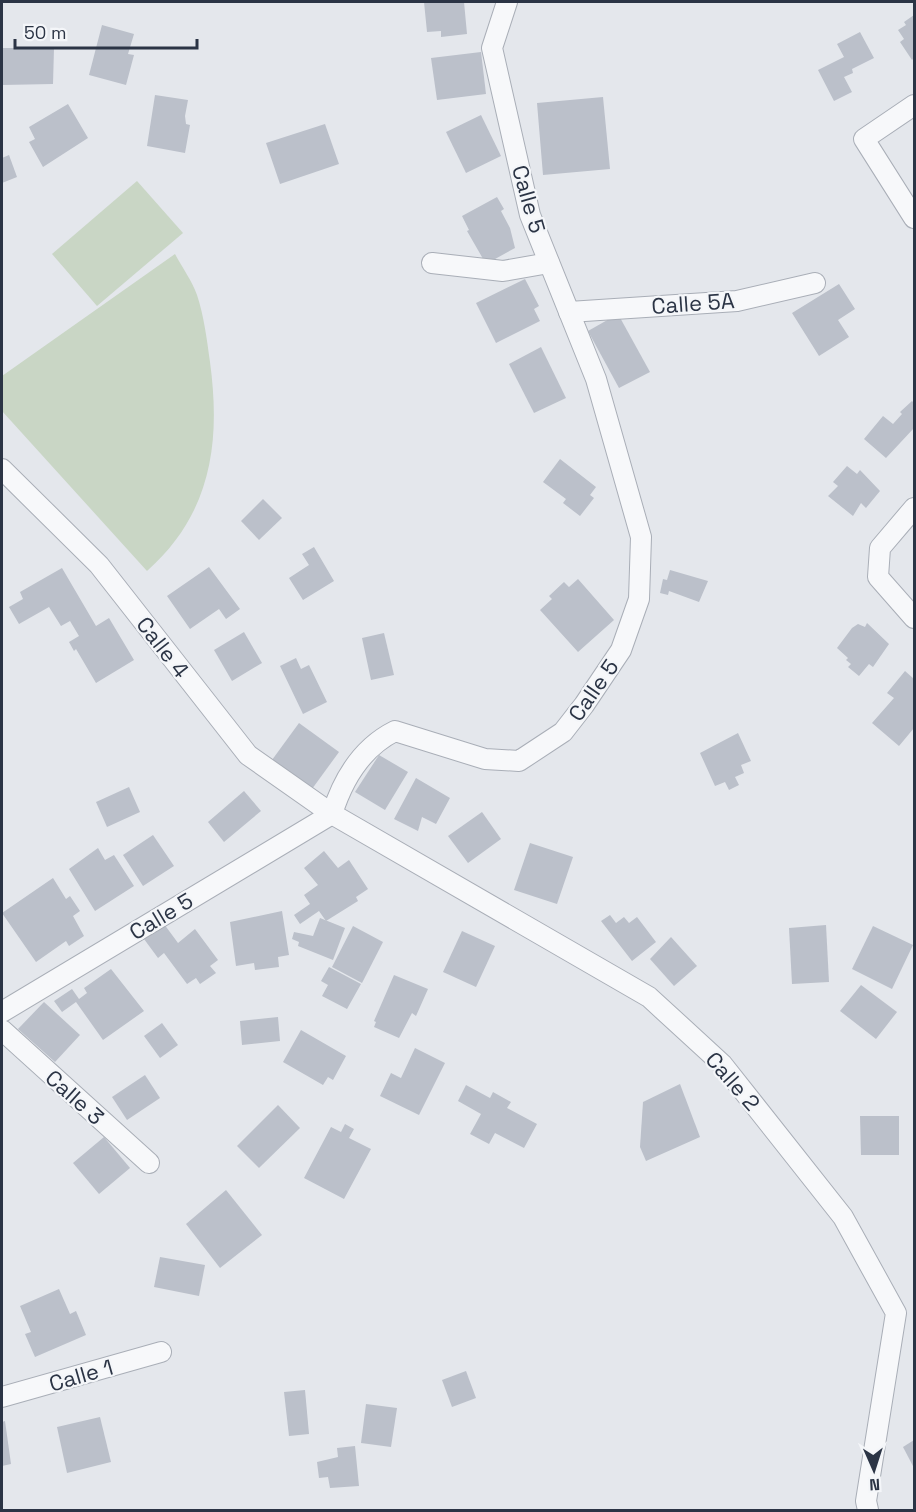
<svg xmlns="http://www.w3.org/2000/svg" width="916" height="1512" font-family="'Space Grotesk',sans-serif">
<rect width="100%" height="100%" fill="#e4e7ec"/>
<g fill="#c9d6c5">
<path d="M 137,181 L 183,233 L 97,306 L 52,254 Z"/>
<path d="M 175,254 C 182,267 192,281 197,295 C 204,316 207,340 210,362 C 221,444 211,514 147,571 L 2,411 L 2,376 Z"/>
</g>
<g fill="#bbc0ca">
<path d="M 424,2 L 464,2 L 467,34 L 441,37 L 441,31 L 427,32 Z"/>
<path d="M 914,15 L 914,58 L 912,60 L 900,42 L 904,39 L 898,30 L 906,25 L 904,22 Z"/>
<path d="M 102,25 L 134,34 L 128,54 L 134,55 L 126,85 L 89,75 Z"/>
<path d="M 860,32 L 874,58 L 852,69 L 853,73 L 844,77 L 852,92 L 834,101 L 818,70 L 844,57 L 837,44 Z"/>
<path d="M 2,48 L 54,48 L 53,84 L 2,85 Z"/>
<path d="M 481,52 L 486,94 L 437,100 L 431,58 Z"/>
<path d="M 155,95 L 188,100 L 185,116 L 186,124 L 190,125 L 185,153 L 147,146 Z"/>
<path d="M 603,97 L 610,169 L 543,175 L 537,103 Z"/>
<path d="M 68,104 L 88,138 L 43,167 L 29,142 L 35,139 L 29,127 Z"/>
<path d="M 481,115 L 501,156 L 466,173 L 446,132 Z"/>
<path d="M 325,124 L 339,164 L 280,184 L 266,143 Z"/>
<path d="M 9,155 L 17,177 L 2,183 L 2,158 Z"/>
<path d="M 497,197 L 504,209 L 501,211 L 510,228 L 515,248 L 486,264 L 467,231 L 469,230 L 462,216 Z"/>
<path d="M 525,279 L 539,306 L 534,309 L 540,321 L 496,343 L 476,303 Z"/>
<path d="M 839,284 L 855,309 L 838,320 L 849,337 L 819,356 L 792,313 Z"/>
<path d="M 618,314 L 650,372 L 619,388 L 588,331 Z"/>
<path d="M 541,347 L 566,398 L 534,413 L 509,364 Z"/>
<path d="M 912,401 L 914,403 L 914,428 L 886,458 L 864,439 L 883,416 L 893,424 L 902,414 L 900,412 Z"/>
<path d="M 560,459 L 596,487 L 590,495 L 594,498 L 580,516 L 563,503 L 566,499 L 543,482 Z"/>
<path d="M 847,466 L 857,474 L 860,470 L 880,491 L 866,508 L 861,503 L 853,516 L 828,496 L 838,486 L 833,482 Z"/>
<path d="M 263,499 L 282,518 L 259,540 L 241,521 Z"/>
<path d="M 314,547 L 334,581 L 303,600 L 289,578 L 309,565 L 302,554 Z"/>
<path d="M 209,567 L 240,609 L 226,619 L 219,609 L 190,629 L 167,596 Z"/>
<path d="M 62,568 L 96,626 L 109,618 L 134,660 L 96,683 L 76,649 L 74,651 L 69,642 L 79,636 L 70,621 L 61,626 L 49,607 L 19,624 L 9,607 L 23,599 L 20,592 Z"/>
<path d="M 670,570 L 708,581 L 699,602 L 669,591 L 668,595 L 660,593 L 663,579 L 667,580 Z"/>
<path d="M 578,579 L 614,620 L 578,652 L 540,610 L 552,599 L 549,596 L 564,582 L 569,587 Z"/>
<path d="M 867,623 L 889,644 L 873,667 L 869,664 L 859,676 L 848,667 L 851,664 L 846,660 L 848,658 L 837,648 L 852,628 L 858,624 L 865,627 Z"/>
<path d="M 244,632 L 262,663 L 232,681 L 214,650 Z"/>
<path d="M 384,633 L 394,675 L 371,680 L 362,638 Z"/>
<path d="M 296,658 L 301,669 L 309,665 L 327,702 L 303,714 L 280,666 Z"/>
<path d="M 905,671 L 914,679 L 914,728 L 899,746 L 872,723 L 894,698 L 887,693 Z"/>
<path d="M 299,723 L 339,752 L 312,789 L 272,760 Z"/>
<path d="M 738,733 L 751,761 L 741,765 L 744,773 L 735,777 L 739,785 L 729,790 L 725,782 L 715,786 L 700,753 Z"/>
<path d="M 379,755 L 408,772 L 385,810 L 355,792 Z"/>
<path d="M 416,778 L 450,798 L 436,824 L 422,817 L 418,831 L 394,819 Z"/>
<path d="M 129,787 L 140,812 L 107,827 L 96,802 Z"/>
<path d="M 244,791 L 261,811 L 224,842 L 208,822 Z"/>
<path d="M 482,812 L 501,839 L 468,863 L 448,836 Z"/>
<path d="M 153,835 L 174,866 L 143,886 L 123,855 Z"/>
<path d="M 530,843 L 573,857 L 557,904 L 514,890 Z"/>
<path d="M 98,848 L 105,860 L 114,855 L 134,886 L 95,911 L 69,869 Z"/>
<path d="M 324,851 L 338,868 L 349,860 L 368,889 L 356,897 L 358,901 L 326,921 L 319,911 L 300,924 L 294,915 L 310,904 L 304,895 L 318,885 L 304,868 Z"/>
<path d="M 53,878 L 66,899 L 70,896 L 80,911 L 73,916 L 84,936 L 69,946 L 66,941 L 36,962 L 2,913 Z"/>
<path d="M 282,911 L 289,955 L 278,957 L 279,967 L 255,970 L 254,963 L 236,966 L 230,922 Z"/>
<path d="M 610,915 L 616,923 L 624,917 L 629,923 L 637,917 L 656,942 L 632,961 L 601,921 Z"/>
<path d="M 320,918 L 345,928 L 333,960 L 298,946 L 299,942 L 292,939 L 294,932 L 313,936 Z"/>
<path d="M 164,924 L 178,943 L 195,929 L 218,960 L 210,966 L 216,973 L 200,984 L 196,978 L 187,984 L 164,953 L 158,958 L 144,939 Z"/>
<path d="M 826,925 L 829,982 L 792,984 L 789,928 Z"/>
<path d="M 353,926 L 383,942 L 362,983 L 332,967 Z"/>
<path d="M 873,926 L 913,945 L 892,989 L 852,969 Z"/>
<path d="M 462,931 L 495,946 L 476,987 L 443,972 Z"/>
<path d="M 671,937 L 697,966 L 674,986 L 650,959 Z"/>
<path d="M 329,967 L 361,984 L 347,1009 L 322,996 L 328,985 L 321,981 Z"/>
<path d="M 111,969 L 144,1011 L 103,1040 L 76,1002 L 62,1012 L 54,1001 L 72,989 L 79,999 L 87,993 L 84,988 Z"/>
<path d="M 394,975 L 428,989 L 416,1016 L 412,1013 L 399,1038 L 374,1027 L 376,1022 L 374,1021 Z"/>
<path d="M 861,985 L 897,1012 L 876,1039 L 840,1011 Z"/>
<path d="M 44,1002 L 80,1035 L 55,1062 L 18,1029 Z"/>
<path d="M 278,1017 L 280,1041 L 242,1045 L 240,1021 Z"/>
<path d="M 162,1023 L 178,1045 L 160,1058 L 144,1036 Z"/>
<path d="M 301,1030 L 346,1056 L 333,1080 L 328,1077 L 323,1085 L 283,1062 Z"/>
<path d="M 415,1048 L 445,1063 L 419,1115 L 380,1096 L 391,1073 L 401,1078 Z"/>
<path d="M 145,1075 L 160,1098 L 127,1120 L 112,1097 Z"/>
<path d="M 680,1084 L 700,1137 L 646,1161 L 640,1147 L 643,1102 Z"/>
<path d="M 466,1085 L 490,1098 L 493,1092 L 511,1102 L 507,1108 L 537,1124 L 524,1148 L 495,1133 L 489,1144 L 470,1134 L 481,1114 L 458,1101 Z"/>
<path d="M 278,1105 L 300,1128 L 259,1168 L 237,1146 Z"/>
<path d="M 860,1116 L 899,1116 L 899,1155 L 861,1155 Z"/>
<path d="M 345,1124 L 354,1129 L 349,1138 L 371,1149 L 344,1199 L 304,1178 L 331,1127 L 341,1132 Z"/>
<path d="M 104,1137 L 130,1168 L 99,1194 L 73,1163 Z"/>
<path d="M 226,1190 L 262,1235 L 220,1268 L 186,1224 Z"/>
<path d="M 160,1257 L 205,1265 L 199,1296 L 154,1287 Z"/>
<path d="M 59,1289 L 70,1314 L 76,1311 L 86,1335 L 35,1357 L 25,1334 L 31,1332 L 20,1306 Z"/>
<path d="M 466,1371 L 476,1398 L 452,1407 L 442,1380 Z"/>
<path d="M 305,1390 L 309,1434 L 289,1436 L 284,1392 Z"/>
<path d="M 366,1404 L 397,1408 L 391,1447 L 361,1443 Z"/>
<path d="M 100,1417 L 111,1462 L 67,1473 L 57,1427 Z"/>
<path d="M 5,1421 L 11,1464 L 2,1466 L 2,1422 Z"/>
<path d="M 914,1440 L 914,1468 L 903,1447 Z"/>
<path d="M 355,1446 L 359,1486 L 330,1488 L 328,1477 L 319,1478 L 317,1462 L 338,1457 L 337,1448 Z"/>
</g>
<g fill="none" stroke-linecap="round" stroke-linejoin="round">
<defs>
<g id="minor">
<path d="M 914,105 L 864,139 L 914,218"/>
<path d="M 432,263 L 503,271 L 549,263"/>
<path d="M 569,312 L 737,301 L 815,283"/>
<path d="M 2,469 L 99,565 L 248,755 L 332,814 L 649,997 L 722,1064 L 843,1217 L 896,1313 L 866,1501 L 868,1510"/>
<path d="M 914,508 L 880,548 L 878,577 L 914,618"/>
<path d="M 2,1012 L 332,814 C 343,779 361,748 395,731 L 485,759 L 519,761 L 563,732 L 584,705 L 621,650 L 639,599 L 641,537 L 596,379 L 530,215 L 492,48 L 507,2"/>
<path d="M 2,1030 L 149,1163"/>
<path d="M 2,1397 L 161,1352"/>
</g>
</defs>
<use href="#minor" stroke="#a9aeb7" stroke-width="22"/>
<use href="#minor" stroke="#f7f8fa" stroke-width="20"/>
</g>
<g text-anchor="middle" stroke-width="4.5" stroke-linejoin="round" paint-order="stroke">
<g font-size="22" fill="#2b3445" stroke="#f4f6f9">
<text transform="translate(529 199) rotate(74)" y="8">Calle 5</text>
<text transform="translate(693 303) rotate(-4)" y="8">Calle 5A</text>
<text transform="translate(163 647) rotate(52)" y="8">Calle 4</text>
<text transform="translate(593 690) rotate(-55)" y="8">Calle 5</text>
<text transform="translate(161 916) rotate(-31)" y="8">Calle 5</text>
<text transform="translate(733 1081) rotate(49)" y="8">Calle 2</text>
<text transform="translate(75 1097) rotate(42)" y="8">Calle 3</text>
<text transform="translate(81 1375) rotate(-16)" y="8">Calle 1</text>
</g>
</g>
<rect width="916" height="1512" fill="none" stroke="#2b3445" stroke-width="6"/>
<g transform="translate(874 1470) rotate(177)" stroke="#f4f6f9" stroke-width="4.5" paint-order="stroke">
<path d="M0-4.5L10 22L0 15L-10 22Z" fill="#2b3445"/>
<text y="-9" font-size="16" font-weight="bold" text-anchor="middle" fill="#2b3445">N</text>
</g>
<path d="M15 39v9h182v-9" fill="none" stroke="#2b3445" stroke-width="3"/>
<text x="24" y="39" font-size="18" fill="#2b3445" stroke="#f4f6f9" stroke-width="4.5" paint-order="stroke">50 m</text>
</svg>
